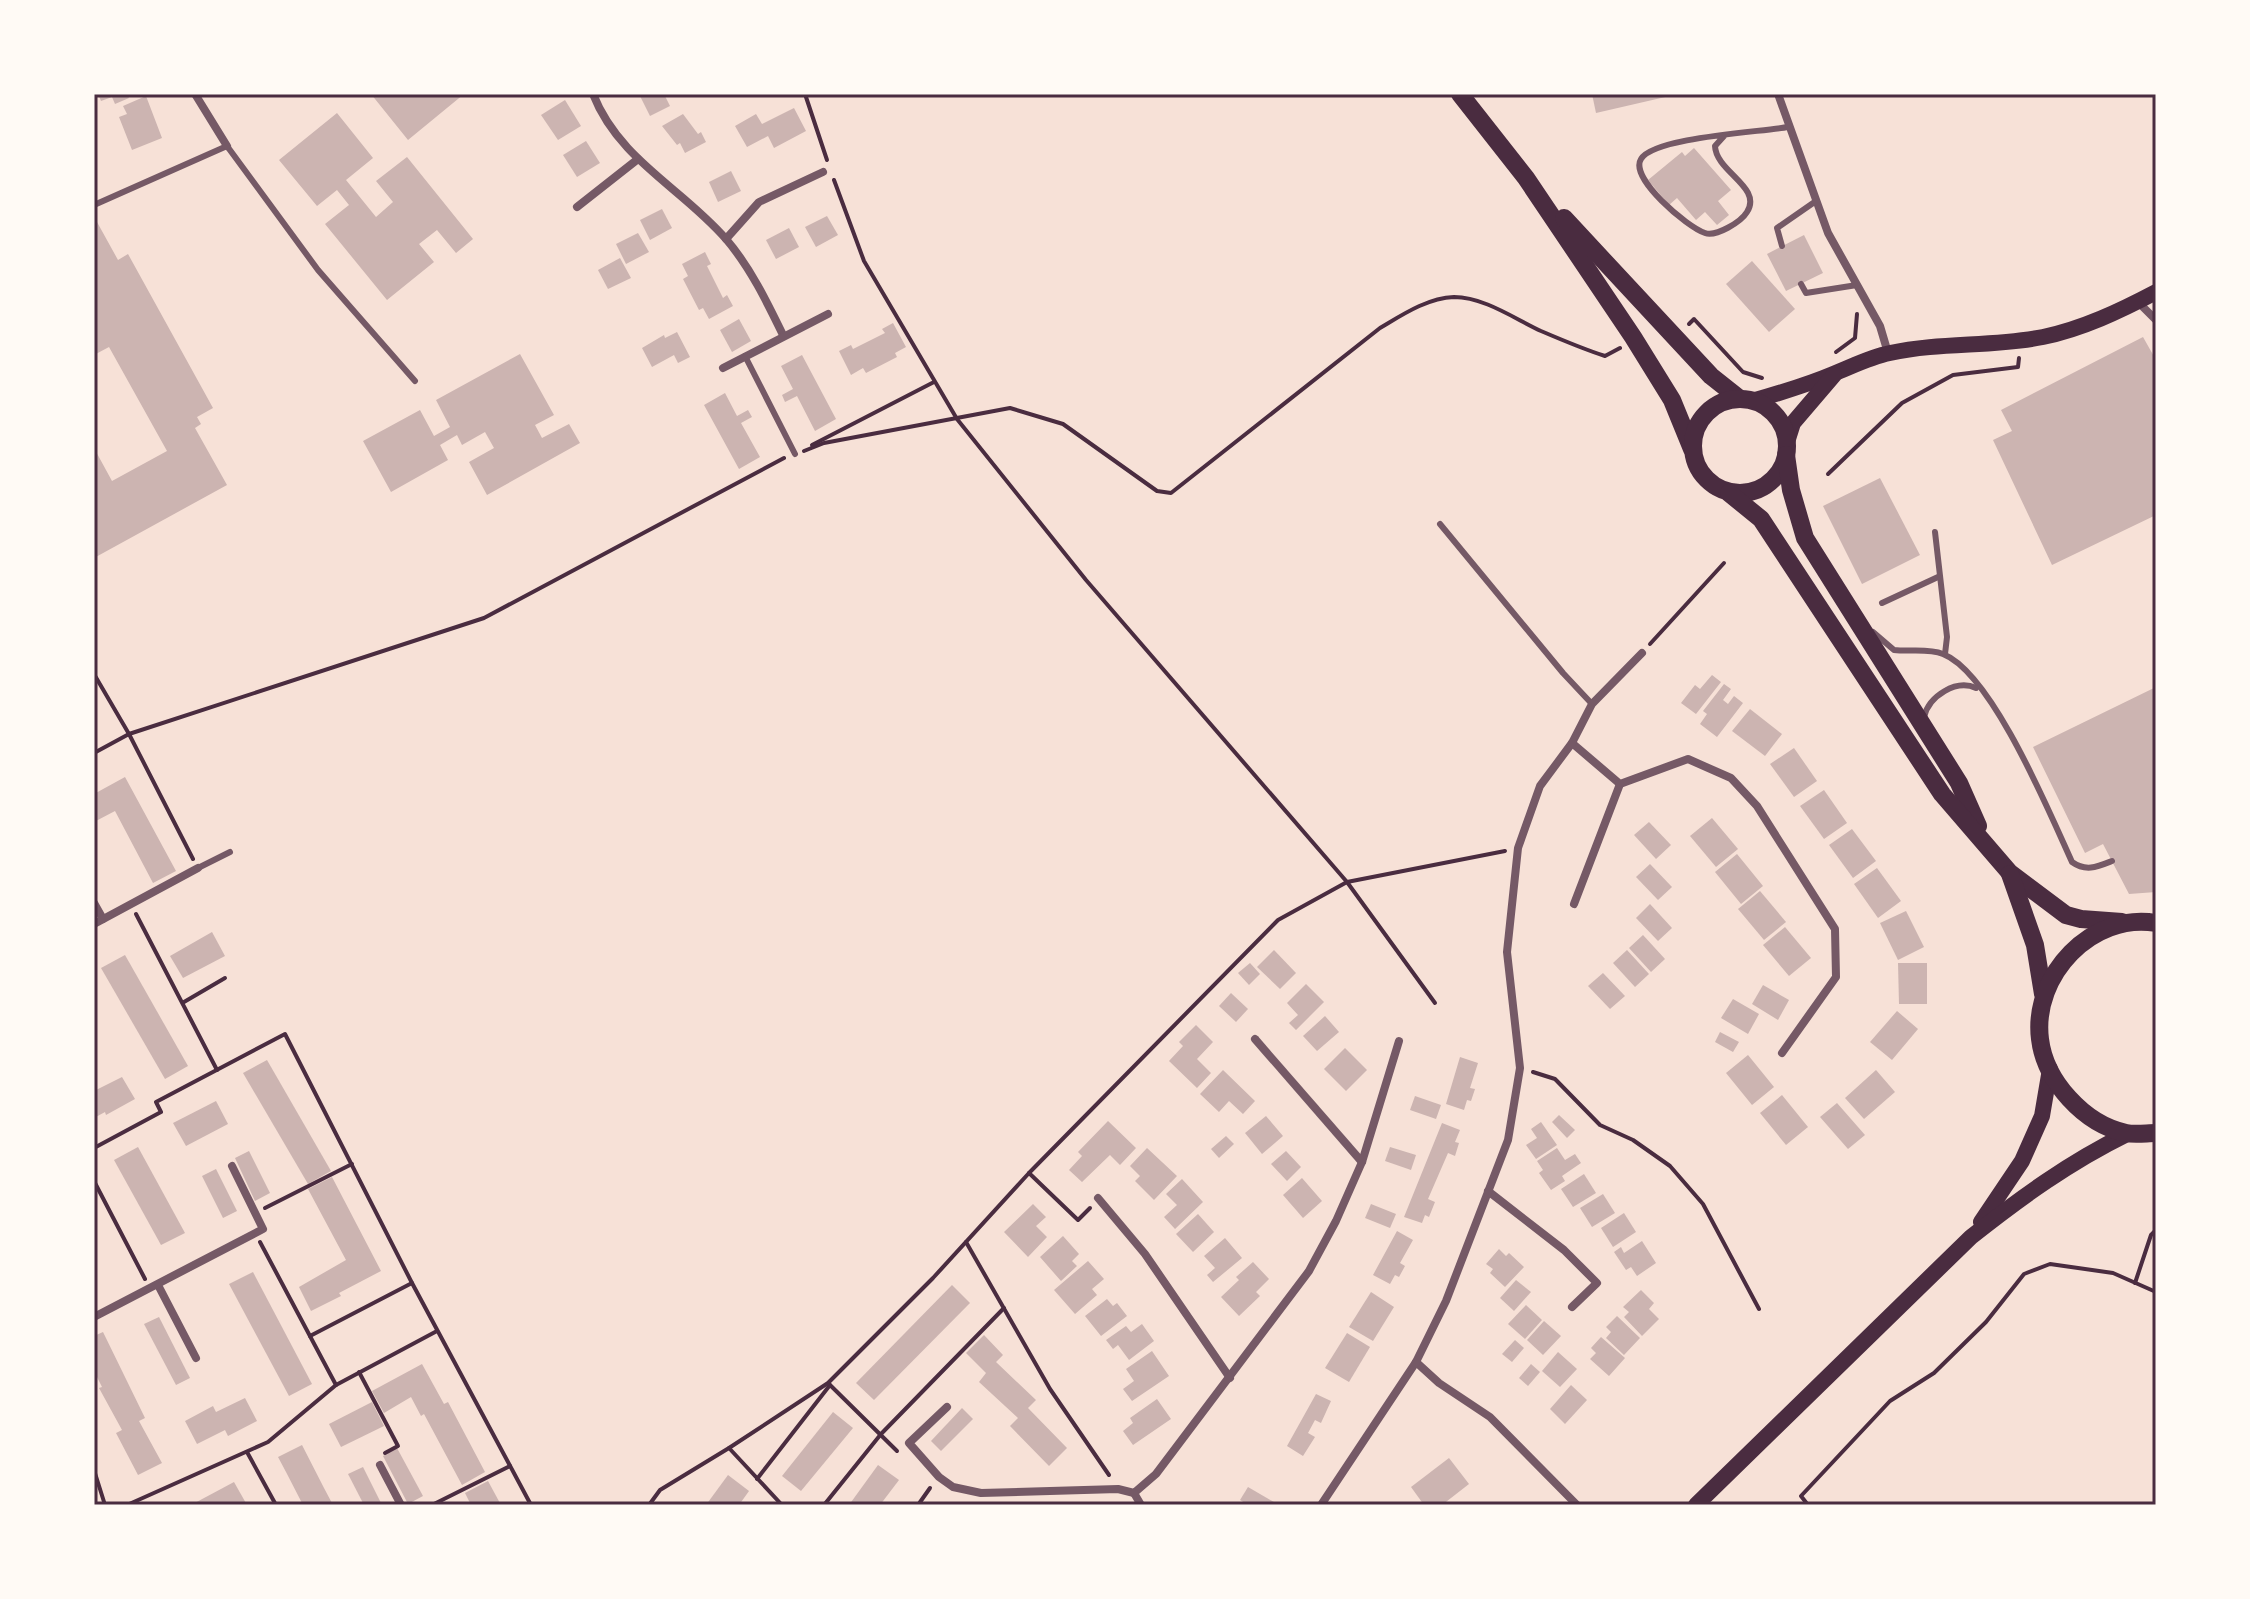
<svg xmlns="http://www.w3.org/2000/svg" width="2250" height="1599" font-family="'PT Serif',serif">
<rect width="100%" height="100%" fill="#f7e1d7"/>
<g fill="#ccb4b1">
<path d="M 98,94 L 127,94 L 129,98 L 115,104 L 112,97 L 101,101 Z"/>
<path d="M 371,94 L 413,96 L 464,94 L 408,140 Z"/>
<path d="M 639,94 L 664,94 L 670,106 L 650,116 Z"/>
<path d="M 1592,94 L 1674,94 L 1674,95 L 1596,113 Z"/>
<path d="M 146,96 L 162,138 L 132,150 L 119,117 L 127,114 L 123,106 Z"/>
<path d="M 565,100 L 581,126 L 558,140 L 541,115 Z"/>
<path d="M 794,108 L 806,131 L 774,148 L 768,136 L 747,147 L 735,126 L 756,114 L 762,124 Z"/>
<path d="M 337,113 L 373,158 L 346,180 L 376,217 L 393,202 L 376,181 L 407,157 L 473,239 L 456,253 L 437,230 L 419,244 L 434,262 L 387,300 L 325,224 L 349,205 L 337,190 L 317,206 L 279,160 Z"/>
<path d="M 683,114 L 698,134 L 701,132 L 706,142 L 685,153 L 680,143 L 677,145 L 662,126 Z"/>
<path d="M 586,141 L 600,163 L 577,177 L 563,155 Z"/>
<path d="M 1694,148 L 1731,190 L 1718,201 L 1729,215 L 1717,225 L 1705,212 L 1696,220 L 1677,198 L 1669,205 L 1648,180 L 1682,152 L 1685,156 Z"/>
<path d="M 731,171 L 741,191 L 718,202 L 709,182 Z"/>
<path d="M 662,209 L 672,228 L 650,240 L 640,220 Z"/>
<path d="M 827,216 L 838,235 L 816,247 L 805,227 Z"/>
<path d="M 97,222 L 118,260 L 128,254 L 213,408 L 197,417 L 201,424 L 195,428 L 227,485 L 94,558 L 94,448 L 112,481 L 167,451 L 109,347 L 94,355 L 94,223 Z"/>
<path d="M 789,228 L 799,247 L 776,259 L 766,240 Z"/>
<path d="M 638,233 L 649,252 L 626,264 L 616,244 Z"/>
<path d="M 1804,235 L 1823,273 L 1786,291 L 1767,254 Z"/>
<path d="M 705,252 L 711,264 L 707,266 L 723,298 L 727,295 L 733,306 L 709,319 L 703,308 L 699,310 L 683,279 L 688,276 L 682,264 Z"/>
<path d="M 620,258 L 631,278 L 608,289 L 598,270 Z"/>
<path d="M 1752,261 L 1795,309 L 1769,332 L 1726,284 Z"/>
<path d="M 739,319 L 751,341 L 732,352 L 720,330 Z"/>
<path d="M 893,323 L 906,347 L 895,353 L 897,357 L 866,373 L 863,368 L 851,375 L 839,351 L 851,345 L 853,349 L 885,333 L 882,329 Z"/>
<path d="M 677,332 L 690,357 L 678,363 L 674,355 L 652,367 L 642,348 L 664,335 L 665,338 Z"/>
<path d="M 2143,337 L 2156,360 L 2156,515 L 2052,565 L 1993,440 L 2012,431 L 2001,410 Z"/>
<path d="M 520,354 L 554,415 L 535,425 L 542,438 L 569,424 L 580,443 L 487,495 L 469,462 L 494,448 L 485,432 L 462,445 L 457,435 L 440,445 L 448,460 L 391,492 L 363,441 L 420,410 L 434,436 L 450,427 L 436,400 Z"/>
<path d="M 802,355 L 836,419 L 815,431 L 797,396 L 785,402 L 782,395 L 793,389 L 781,366 Z"/>
<path d="M 725,393 L 737,416 L 748,410 L 752,417 L 741,423 L 760,457 L 739,469 L 704,405 Z"/>
<path d="M 1880,478 L 1920,555 L 1862,584 L 1823,506 Z"/>
<path d="M 1712,675 L 1721,682 L 1696,714 L 1681,703 L 1695,685 L 1700,689 Z"/>
<path d="M 1724,684 L 1731,689 L 1723,700 L 1728,704 L 1734,696 L 1743,703 L 1717,737 L 1700,724 L 1707,714 L 1703,711 Z"/>
<path d="M 2156,687 L 2156,892 L 2129,894 L 2103,844 L 2085,853 L 2033,747 Z"/>
<path d="M 1750,709 L 1782,734 L 1765,756 L 1732,731 Z"/>
<path d="M 1794,748 L 1817,781 L 1794,797 L 1770,764 Z"/>
<path d="M 125,777 L 176,871 L 153,883 L 115,811 L 94,822 L 94,794 Z"/>
<path d="M 1824,790 L 1847,823 L 1824,839 L 1800,806 Z"/>
<path d="M 1712,818 L 1738,849 L 1716,867 L 1690,836 Z"/>
<path d="M 1649,822 L 1671,845 L 1656,859 L 1634,835 Z"/>
<path d="M 1852,829 L 1876,861 L 1853,878 L 1829,845 Z"/>
<path d="M 1737,854 L 1763,886 L 1741,904 L 1715,872 Z"/>
<path d="M 1650,864 L 1672,887 L 1658,900 L 1636,877 Z"/>
<path d="M 1877,868 L 1901,901 L 1878,918 L 1854,884 Z"/>
<path d="M 1760,891 L 1786,922 L 1764,940 L 1738,909 Z"/>
<path d="M 1650,904 L 1672,928 L 1658,941 L 1636,918 Z"/>
<path d="M 1906,911 L 1924,947 L 1898,960 L 1880,923 Z"/>
<path d="M 1785,927 L 1811,958 L 1789,976 L 1763,945 Z"/>
<path d="M 212,932 L 225,956 L 183,978 L 170,956 Z"/>
<path d="M 1643,935 L 1665,959 L 1651,972 L 1629,948 Z"/>
<path d="M 1274,950 L 1296,973 L 1280,989 L 1257,967 Z"/>
<path d="M 1627,950 L 1649,974 L 1635,987 L 1613,963 Z"/>
<path d="M 125,955 L 188,1066 L 165,1079 L 101,968 Z"/>
<path d="M 1250,963 L 1260,974 L 1249,985 L 1238,973 Z"/>
<path d="M 1898,963 L 1927,963 L 1927,1004 L 1899,1004 Z"/>
<path d="M 1603,973 L 1625,996 L 1610,1009 L 1588,986 Z"/>
<path d="M 1306,984 L 1324,1002 L 1296,1030 L 1289,1023 L 1298,1015 L 1287,1003 Z"/>
<path d="M 1763,985 L 1789,1000 L 1778,1020 L 1752,1004 Z"/>
<path d="M 1231,993 L 1248,1009 L 1236,1022 L 1219,1006 Z"/>
<path d="M 1733,999 L 1759,1014 L 1748,1034 L 1721,1018 Z"/>
<path d="M 1897,1011 L 1918,1029 L 1892,1060 L 1870,1042 Z"/>
<path d="M 1325,1016 L 1339,1032 L 1317,1051 L 1303,1036 Z"/>
<path d="M 1196,1025 L 1213,1042 L 1197,1059 L 1211,1073 L 1197,1088 L 1169,1061 L 1183,1046 L 1179,1042 Z"/>
<path d="M 1720,1032 L 1739,1042 L 1733,1052 L 1715,1042 Z"/>
<path d="M 1345,1048 L 1367,1070 L 1346,1091 L 1324,1069 Z"/>
<path d="M 1748,1055 L 1774,1087 L 1752,1105 L 1726,1073 Z"/>
<path d="M 1460,1057 L 1478,1063 L 1470,1088 L 1475,1089 L 1471,1101 L 1467,1100 L 1464,1110 L 1446,1104 Z"/>
<path d="M 267,1060 L 331,1171 L 308,1184 L 243,1073 Z"/>
<path d="M 1223,1070 L 1255,1101 L 1243,1114 L 1229,1101 L 1219,1112 L 1200,1094 Z"/>
<path d="M 1876,1070 L 1895,1092 L 1864,1119 L 1845,1098 Z"/>
<path d="M 122,1077 L 135,1099 L 106,1115 L 105,1112 L 94,1118 L 94,1091 Z"/>
<path d="M 1782,1095 L 1808,1127 L 1786,1145 L 1760,1113 Z"/>
<path d="M 1415,1096 L 1441,1105 L 1436,1119 L 1410,1110 Z"/>
<path d="M 216,1101 L 228,1124 L 186,1146 L 173,1123 Z"/>
<path d="M 1837,1103 L 1865,1135 L 1848,1149 L 1820,1117 Z"/>
<path d="M 1559,1115 L 1575,1130 L 1567,1138 L 1552,1122 Z"/>
<path d="M 1266,1116 L 1283,1136 L 1262,1154 L 1245,1133 Z"/>
<path d="M 1108,1121 L 1136,1148 L 1120,1165 L 1110,1155 L 1082,1182 L 1069,1170 L 1082,1156 L 1078,1152 Z"/>
<path d="M 1541,1122 L 1557,1145 L 1536,1159 L 1526,1145 L 1537,1138 L 1531,1129 Z"/>
<path d="M 1442,1123 L 1460,1130 L 1455,1142 L 1459,1143 L 1455,1156 L 1448,1153 L 1428,1199 L 1435,1202 L 1429,1217 L 1425,1215 L 1422,1223 L 1404,1217 Z"/>
<path d="M 1226,1136 L 1234,1144 L 1219,1158 L 1211,1149 Z"/>
<path d="M 138,1147 L 185,1233 L 161,1245 L 114,1160 Z"/>
<path d="M 1390,1147 L 1416,1155 L 1411,1170 L 1385,1161 Z"/>
<path d="M 1147,1148 L 1177,1176 L 1154,1200 L 1135,1181 L 1140,1176 L 1130,1166 Z"/>
<path d="M 1557,1148 L 1565,1160 L 1575,1154 L 1581,1163 L 1562,1176 L 1565,1181 L 1551,1190 L 1539,1173 L 1543,1170 L 1537,1161 Z"/>
<path d="M 249,1151 L 270,1193 L 255,1201 L 235,1158 Z"/>
<path d="M 1286,1151 L 1301,1167 L 1287,1181 L 1271,1164 Z"/>
<path d="M 216,1169 L 237,1211 L 223,1218 L 202,1176 Z"/>
<path d="M 1584,1174 L 1596,1193 L 1573,1207 L 1561,1189 Z"/>
<path d="M 332,1177 L 381,1271 L 339,1293 L 341,1296 L 311,1311 L 299,1287 L 346,1260 L 308,1189 Z"/>
<path d="M 1302,1178 L 1322,1201 L 1303,1218 L 1283,1195 Z"/>
<path d="M 1182,1179 L 1203,1202 L 1175,1229 L 1164,1217 L 1177,1205 L 1166,1194 Z"/>
<path d="M 1603,1194 L 1615,1213 L 1592,1227 L 1580,1208 Z"/>
<path d="M 1033,1204 L 1046,1217 L 1036,1226 L 1047,1237 L 1028,1257 L 1004,1232 Z"/>
<path d="M 1371,1204 L 1396,1214 L 1390,1228 L 1365,1218 Z"/>
<path d="M 1624,1213 L 1636,1232 L 1613,1247 L 1601,1228 Z"/>
<path d="M 1198,1214 L 1214,1232 L 1193,1252 L 1176,1234 Z"/>
<path d="M 1397,1231 L 1413,1240 L 1400,1263 L 1405,1266 L 1399,1277 L 1395,1275 L 1390,1284 L 1373,1275 Z"/>
<path d="M 1063,1236 L 1079,1254 L 1072,1261 L 1077,1266 L 1061,1281 L 1040,1257 Z"/>
<path d="M 1225,1238 L 1242,1258 L 1213,1282 L 1207,1275 L 1215,1268 L 1204,1256 Z"/>
<path d="M 1642,1241 L 1656,1263 L 1637,1276 L 1631,1267 L 1626,1270 L 1614,1252 L 1621,1247 L 1624,1253 Z"/>
<path d="M 1499,1249 L 1506,1256 L 1509,1253 L 1524,1267 L 1505,1287 L 1490,1273 L 1493,1269 L 1486,1264 Z"/>
<path d="M 1088,1261 L 1104,1279 L 1092,1289 L 1097,1295 L 1075,1314 L 1054,1290 Z"/>
<path d="M 1253,1262 L 1269,1279 L 1256,1292 L 1260,1296 L 1239,1316 L 1221,1297 L 1239,1280 L 1236,1277 Z"/>
<path d="M 253,1272 L 312,1384 L 289,1396 L 229,1284 Z"/>
<path d="M 1516,1280 L 1531,1292 L 1514,1311 L 1500,1298 Z"/>
<path d="M 952,1285 L 970,1303 L 874,1400 L 856,1383 Z"/>
<path d="M 1641,1290 L 1654,1303 L 1649,1309 L 1659,1319 L 1642,1336 L 1624,1317 L 1629,1312 L 1623,1307 Z"/>
<path d="M 1371,1292 L 1394,1307 L 1373,1341 L 1349,1327 Z"/>
<path d="M 1107,1299 L 1113,1306 L 1117,1303 L 1127,1316 L 1101,1336 L 1085,1316 Z"/>
<path d="M 1526,1305 L 1542,1320 L 1525,1339 L 1508,1324 Z"/>
<path d="M 1617,1316 L 1640,1338 L 1624,1355 L 1606,1338 L 1611,1332 L 1606,1327 Z"/>
<path d="M 159,1317 L 190,1378 L 176,1385 L 144,1324 Z"/>
<path d="M 1544,1321 L 1561,1336 L 1543,1355 L 1527,1340 Z"/>
<path d="M 1142,1324 L 1154,1341 L 1129,1360 L 1118,1345 L 1113,1349 L 1106,1340 L 1126,1326 L 1131,1332 Z"/>
<path d="M 103,1332 L 145,1418 L 139,1421 L 162,1463 L 138,1475 L 116,1433 L 122,1430 L 99,1388 L 102,1387 L 94,1371 L 94,1336 Z"/>
<path d="M 1347,1333 L 1370,1347 L 1349,1382 L 1325,1368 Z"/>
<path d="M 984,1335 L 1003,1355 L 996,1362 L 1036,1400 L 1028,1408 L 1067,1448 L 1049,1466 L 1010,1426 L 1018,1418 L 979,1382 L 986,1373 L 966,1353 Z"/>
<path d="M 1601,1337 L 1625,1358 L 1609,1376 L 1590,1359 L 1596,1353 L 1591,1348 Z"/>
<path d="M 1515,1340 L 1524,1348 L 1512,1362 L 1502,1354 Z"/>
<path d="M 1152,1351 L 1169,1376 L 1132,1401 L 1123,1389 L 1134,1381 L 1126,1369 Z"/>
<path d="M 1558,1352 L 1577,1369 L 1560,1387 L 1542,1371 Z"/>
<path d="M 422,1364 L 444,1404 L 448,1402 L 485,1472 L 462,1485 L 424,1414 L 421,1416 L 411,1397 L 384,1413 L 372,1391 Z"/>
<path d="M 1531,1364 L 1540,1372 L 1528,1386 L 1519,1378 Z"/>
<path d="M 1571,1385 L 1587,1400 L 1565,1424 L 1550,1409 Z"/>
<path d="M 1316,1394 L 1331,1401 L 1321,1423 L 1315,1420 L 1308,1433 L 1315,1437 L 1303,1456 L 1287,1446 Z"/>
<path d="M 245,1398 L 257,1421 L 228,1436 L 225,1430 L 197,1444 L 185,1421 L 213,1406 L 216,1412 Z"/>
<path d="M 1157,1399 L 1171,1419 L 1133,1445 L 1123,1431 L 1133,1423 L 1130,1418 Z"/>
<path d="M 372,1402 L 384,1426 L 341,1447 L 329,1424 Z"/>
<path d="M 962,1408 L 973,1419 L 941,1451 L 931,1441 Z"/>
<path d="M 833,1412 L 853,1428 L 801,1491 L 782,1476 Z"/>
<path d="M 302,1445 L 324,1488 L 333,1505 L 303,1505 L 286,1472 L 278,1457 Z"/>
<path d="M 397,1448 L 423,1496 L 408,1504 L 383,1456 Z"/>
<path d="M 1449,1458 L 1469,1484 L 1442,1505 L 1424,1505 L 1411,1487 Z"/>
<path d="M 878,1465 L 899,1480 L 880,1505 L 849,1505 Z"/>
<path d="M 363,1467 L 382,1505 L 364,1505 L 348,1474 Z"/>
<path d="M 728,1475 L 749,1491 L 739,1505 L 706,1505 Z"/>
<path d="M 488,1481 L 501,1505 L 471,1505 L 465,1493 Z"/>
<path d="M 234,1482 L 247,1505 L 191,1505 Z"/>
<path d="M 1248,1487 L 1279,1505 L 1248,1505 L 1240,1500 Z"/>
</g>
<g fill="none" stroke-linecap="round" stroke-linejoin="round">
<g stroke="#4a2c40" stroke-width="4">
<path d="M 805,94 L 827,160"/>
<path d="M 1689,324 L 1694,319 L 1743,372 L 1762,378"/>
<path d="M 1836,352 L 1855,338 L 1857,314"/>
<path d="M 812,445 L 934,382"/>
<path d="M 804,451 L 824,443 L 1010,408 L 1063,424 L 1157,491 L 1171,493 L 1380,328 C 1402,315 1427,298 1454,297 C 1484,297 1515,319 1541,331 C 1562,340 1583,349 1605,356 L 1620,348"/>
<path d="M 1828,474 L 1902,403 L 1953,375 L 2018,367 L 2019,358"/>
<path d="M 1650,644 L 1724,563"/>
<path d="M 94,674 L 129,734 L 193,859"/>
<path d="M 94,753 L 129,734 L 484,618 L 784,458"/>
<path d="M 136,914 L 217,1070"/>
<path d="M 184,1002 L 225,978"/>
<path d="M 1435,1003 L 1347,882 L 1505,851"/>
<path d="M 1533,1072 L 1555,1079 L 1600,1125 L 1633,1140 L 1670,1166 L 1703,1204 L 1759,1309"/>
<path d="M 94,1148 L 161,1112 L 156,1102 L 285,1034 L 412,1283 L 531,1505"/>
<path d="M 1029,1173 L 1078,1220 L 1090,1208"/>
<path d="M 94,1181 L 145,1279"/>
<path d="M 265,1208 L 352,1164"/>
<path d="M 260,1242 L 336,1385"/>
<path d="M 966,1242 L 1050,1389 L 1109,1475"/>
<path d="M 2135,1283 L 2151,1235 L 2156,1230"/>
<path d="M 310,1336 L 412,1283"/>
<path d="M 359,1372 L 398,1446 L 385,1453"/>
<path d="M 829,1384 L 897,1451"/>
<path d="M 729,1448 L 782,1505"/>
<path d="M 247,1452 L 276,1505"/>
<path d="M 94,1470 L 105,1505"/>
<path d="M 757,1479 L 830,1385"/>
<path d="M 127,1505 L 268,1442 L 336,1385 L 437,1331"/>
<path d="M 432,1505 L 510,1466"/>
<path d="M 649,1505 L 660,1490 L 729,1448 L 828,1383 L 933,1278 L 1029,1173 L 1278,920 L 1347,882 L 1086,580 L 957,419 L 864,261 L 834,180"/>
<path d="M 824,1505 L 881,1434 L 1004,1308"/>
<path d="M 918,1505 L 930,1488"/>
<path d="M 1808,1505 L 1801,1496 L 1890,1401 L 1934,1373 L 1986,1322 L 2024,1274 L 2050,1264 L 2113,1273 L 2156,1292"/>
</g>
<g stroke="#755966" stroke-width="6">
<path d="M 1725,135 L 1715,146 C 1716,172 1763,187 1747,212 C 1741,222 1716,237 1705,233 C 1687,227 1629,178 1641,159 C 1654,137 1761,132 1788,127"/>
<path d="M 94,205 L 227,146 L 318,270 L 415,381"/>
<path d="M 1782,246 L 1777,228 L 1816,201"/>
<path d="M 1801,284 L 1806,293 L 1857,285"/>
<path d="M 745,356 L 795,454"/>
<path d="M 1440,524 L 1563,673 L 1592,704"/>
<path d="M 1935,532 L 1947,637 L 1945,654"/>
<path d="M 1882,603 L 1938,577"/>
<path d="M 1873,632 L 1894,650 C 1910,652 1928,648 1943,654 C 1992,673 2050,814 2072,862 C 2086,872 2097,867 2112,861"/>
<path d="M 1924,717 C 1929,696 1956,679 1976,688"/>
<path d="M 198,868 L 230,852"/>
</g>
<g stroke="#755966" stroke-width="8">
<path d="M 195,94 L 227,146"/>
<path d="M 593,94 C 619,160 682,188 726,239 C 750,267 767,302 783,335"/>
<path d="M 1778,94 L 1828,233 L 1880,326 L 1888,353"/>
<path d="M 577,207 L 638,159"/>
<path d="M 726,239 L 759,202 L 823,172"/>
<path d="M 2138,302 L 2156,320"/>
<path d="M 723,368 L 828,314"/>
<path d="M 1572,743 L 1620,784 L 1688,759 L 1731,778 L 1757,806 L 1835,929 L 1836,977 L 1782,1053"/>
<path d="M 94,903 L 103,919"/>
<path d="M 1574,904 L 1620,784"/>
<path d="M 94,924 L 198,868"/>
<path d="M 1255,1039 L 1362,1162"/>
<path d="M 1488,1191 L 1564,1250 L 1597,1283 L 1572,1307"/>
<path d="M 1098,1198 L 1145,1254 L 1230,1378"/>
<path d="M 158,1285 L 196,1358"/>
<path d="M 94,1317 L 263,1229 L 232,1166"/>
<path d="M 1416,1362 L 1439,1383 L 1490,1417 L 1577,1505"/>
<path d="M 947,1407 L 909,1443 L 939,1477 L 953,1487 L 981,1493 L 1118,1489 L 1134,1493 L 1156,1474 L 1309,1271 L 1336,1221 L 1362,1162 L 1399,1041"/>
<path d="M 380,1465 L 401,1505"/>
<path d="M 1134,1493 L 1141,1505"/>
<path d="M 1321,1505 L 1416,1362 L 1446,1301 L 1508,1140 L 1520,1068 L 1507,952 L 1518,848 L 1540,786 L 1572,743 L 1592,704 L 1642,653"/>
</g>
<g stroke="#4a2c40" stroke-width="16">
<path d="M 1752,401 C 1780,393 1807,385 1833,374 C 1853,366 1870,357 1890,353 C 1941,342 1992,347 2043,337 C 2082,329 2120,311 2156,292"/>
<path d="M 1787,442 L 1793,423 L 1834,375"/>
<path d="M 1981,1222 L 2022,1161 L 2042,1116 L 2050,1069"/>
<path d="M 1696,1505 L 1971,1237 C 2020,1198 2070,1162 2127,1134"/>
</g>
<g stroke="#4a2c40" stroke-width="18">
<path d="M 1460,94 L 1526,178 L 1633,337 L 1672,400 L 1692,449"/>
<path d="M 1564,218 L 1711,376 L 1740,399"/>
<circle cx="1740" cy="446" r="47"/>
<path d="M 1786,455 L 1791,490 L 1805,538 L 1959,783 L 1978,826"/>
<path d="M 1729,493 L 1761,519 L 1942,794 L 2010,873 L 2066,915 L 2081,919 L 2122,922"/>
<path d="M 2010,874 L 2035,945 L 2043,994"/>
<path d="M 2156,923 C 2092,912 2032,975 2040,1039 C 2045,1081 2084,1124 2126,1133 C 2135,1135 2147,1133 2156,1133"/>
</g>
</g>
<rect width="2250" height="1599" fill="none" stroke="#fffaf5" stroke-width="192"/>
<rect x="96" y="96" width="2058" height="1407" fill="none" stroke="#4a2c40" stroke-width="3"/>
</svg>
